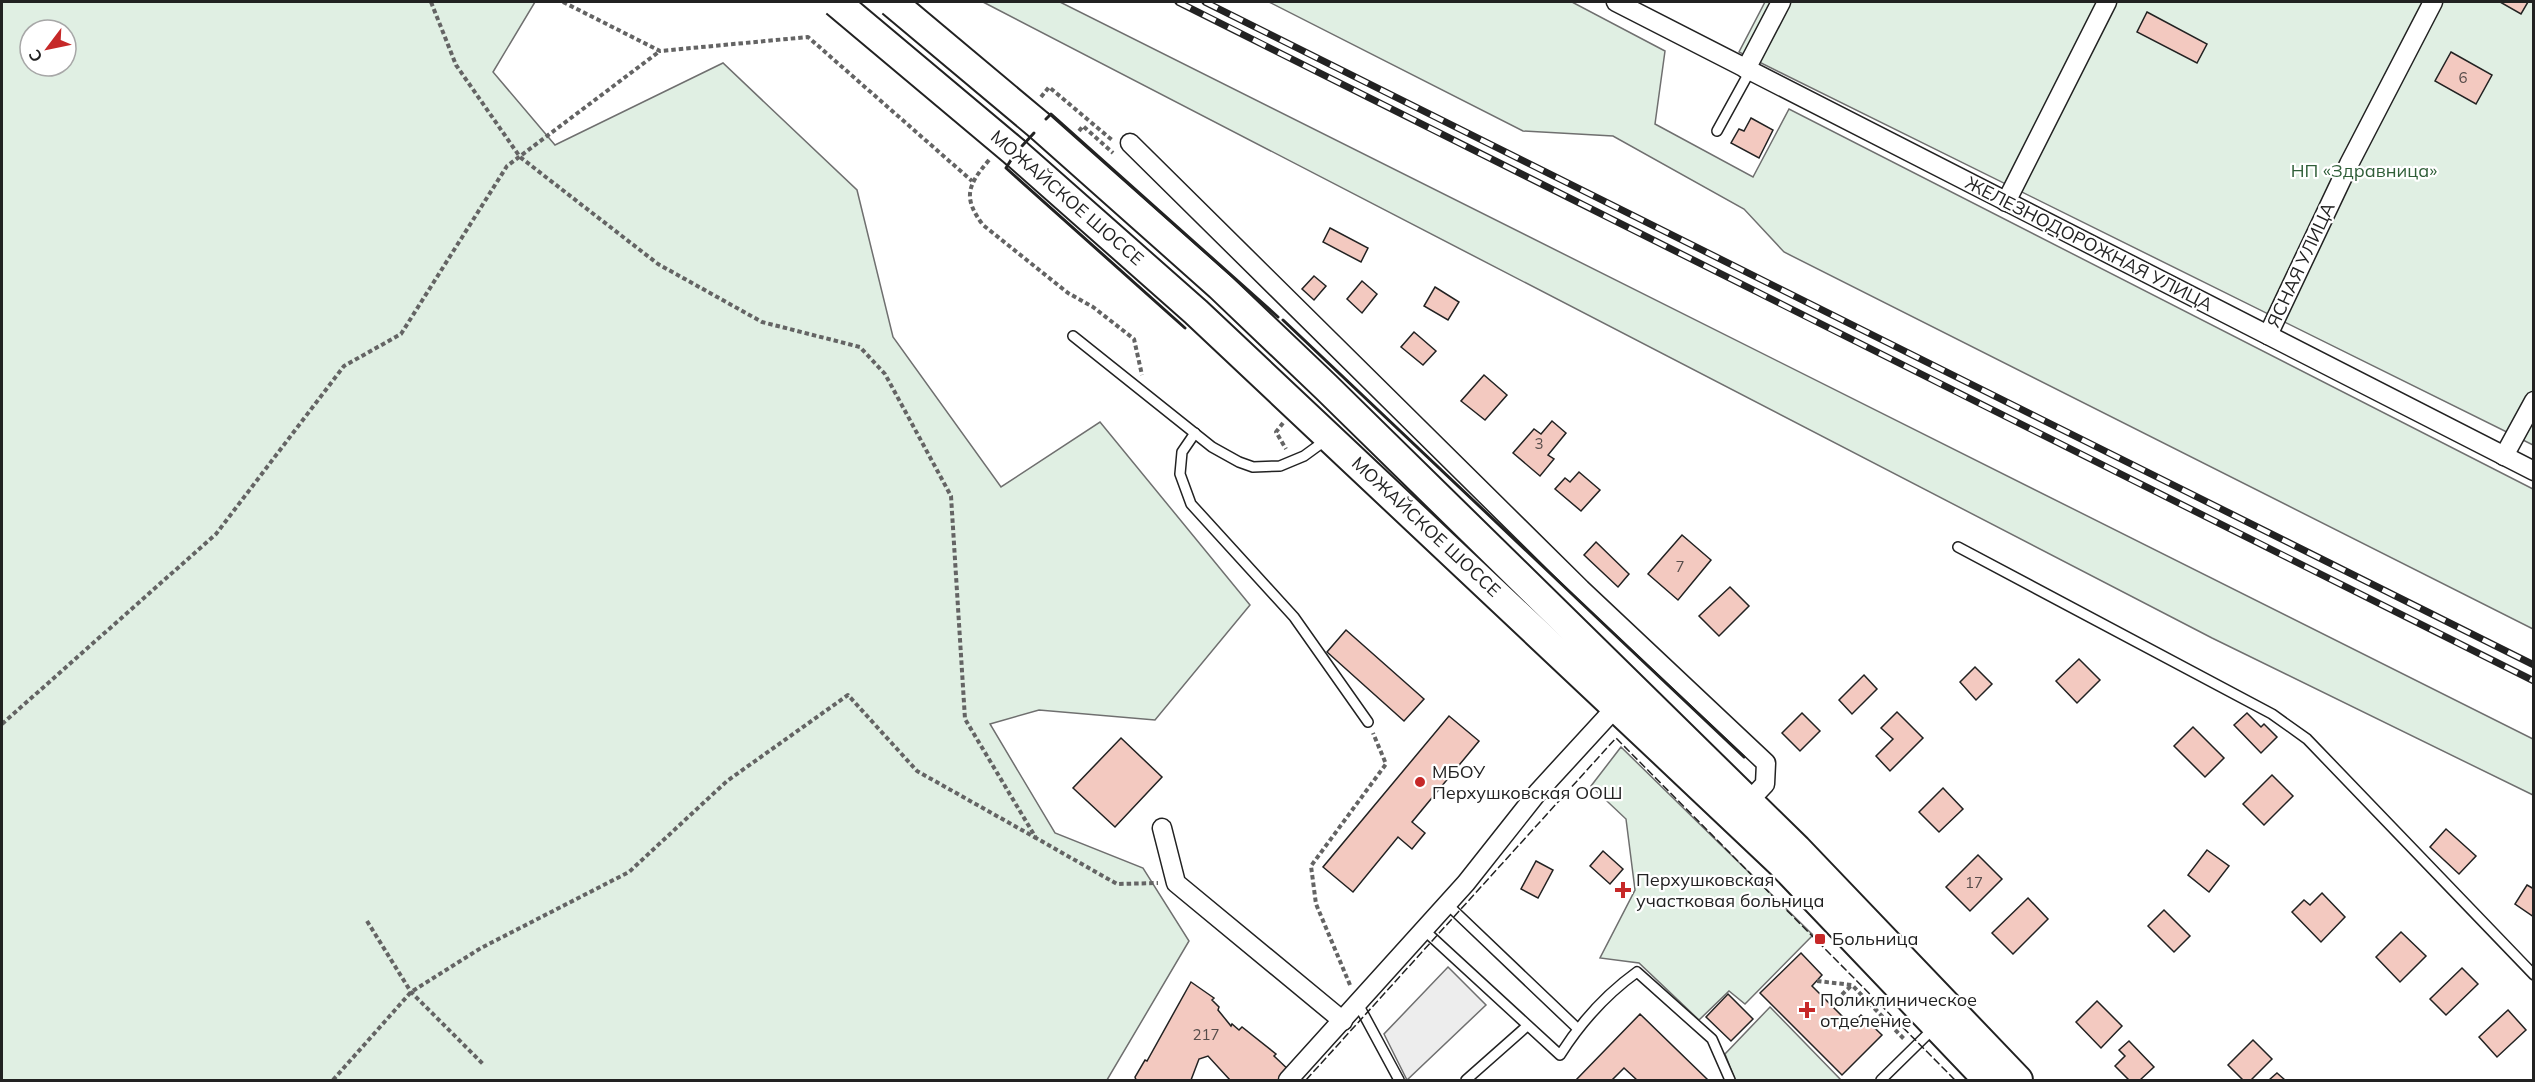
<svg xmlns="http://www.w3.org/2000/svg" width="2535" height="1082" font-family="Mulish,sans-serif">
<rect width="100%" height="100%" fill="#fff"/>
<g fill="#e0efe3" stroke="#6f6f6f" stroke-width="1.5" fill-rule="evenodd">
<path d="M 2,2 L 535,2 L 493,72 L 555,145 L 723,63 L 857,190 L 893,337 L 1001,487 L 1100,422 L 1250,605 L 1155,720 L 1039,710 L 990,724 L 1055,833 L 1143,868 L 1189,941 L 1107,1080 L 2,1080 ZM 30,30 L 66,30 L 66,66 L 30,66 Z"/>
<path d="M 983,2 L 1060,2 L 2533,739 L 2533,795 L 2212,638 Z"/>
<path d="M 1269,2 L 1572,2 L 1665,51 L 1655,124 L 1753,177 L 1789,109 L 2533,489 L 2533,629 L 1784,252 L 1744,209 L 1613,136 L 1523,131 Z"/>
<path d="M 1765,2 L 2533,2 L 2533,445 L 1739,52 Z"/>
<path d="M 1621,747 L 1813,935 L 1745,1004 L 1729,991 L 1699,1020 L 1639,963 L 1600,958 L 1635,890 L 1626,819 L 1591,786 Z"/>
<path d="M 1770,1007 L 1841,1080 L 1735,1080 L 1725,1054 Z"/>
</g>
<path fill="#ededed" stroke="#6f6f6f" stroke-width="1.5" d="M 1448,967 L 1486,1005 L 1407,1080 L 1384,1034 Z"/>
<g fill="#f3c9c0" stroke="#222" stroke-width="1.5">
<path d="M 2500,2 L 2528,2 L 2521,14 Z"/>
<path d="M 2147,12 L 2207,44 L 2197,63 L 2137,32 Z"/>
<path d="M 2451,52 L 2492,75 L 2476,104 L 2435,81 Z"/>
<path d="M 1751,118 L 1773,130 L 1759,158 L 1731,143 L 1739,129 L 1744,131 Z"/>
<path d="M 1330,228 L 1368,248 L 1361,262 L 1323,242 Z"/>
<path d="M 1314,276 L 1326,286 L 1314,300 L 1302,289 Z"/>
<path d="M 1362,281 L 1377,294 L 1362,313 L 1347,299 Z"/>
<path d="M 1435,287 L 1459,302 L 1448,320 L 1424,306 Z"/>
<path d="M 1414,332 L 1436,351 L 1423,365 L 1401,347 Z"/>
<path d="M 1484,375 L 1507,395 L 1485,420 L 1461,401 Z"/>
<path d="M 1552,421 L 1566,433 L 1548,455 L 1554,459 L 1540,476 L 1513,453 L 1534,429 L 1541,434 Z"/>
<path d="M 1579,472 L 1600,490 L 1581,511 L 1555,489 L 1565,478 L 1570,482 Z"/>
<path d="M 1682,535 L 1711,560 L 1678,600 L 1648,574 Z"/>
<path d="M 1596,542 L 1629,574 L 1618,587 L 1584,555 Z"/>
<path d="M 1730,587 L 1749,606 L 1719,636 L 1699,616 Z"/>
<path d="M 1346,630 L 1424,699 L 1404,721 L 1327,652 Z"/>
<path d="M 2079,659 L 2100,680 L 2077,703 L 2056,681 Z"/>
<path d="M 1975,667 L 1992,684 L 1976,700 L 1960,682 Z"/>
<path d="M 1864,675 L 1877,689 L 1852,714 L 1839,700 Z"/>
<path d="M 1897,712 L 1923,738 L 1890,771 L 1876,756 L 1893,739 L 1881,728 Z"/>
<path d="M 1802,713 L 1820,731 L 1800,751 L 1782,733 Z"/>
<path d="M 2247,713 L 2261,727 L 2264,724 L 2277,737 L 2261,753 L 2234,725 Z"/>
<path d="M 1449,716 L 1479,741 L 1412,822 L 1425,833 L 1412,849 L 1398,837 L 1353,892 L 1323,867 Z"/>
<path d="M 2193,727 L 2224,758 L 2205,777 L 2174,746 Z"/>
<path d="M 1121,738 L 1162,777 L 1115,827 L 1073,788 Z"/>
<path d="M 2272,775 L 2293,796 L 2264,825 L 2243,804 Z"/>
<path d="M 1943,788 L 1963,809 L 1939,832 L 1919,812 Z"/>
<path d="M 2446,829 L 2476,856 L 2459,874 L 2430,847 Z"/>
<path d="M 2207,850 L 2229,866 L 2209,892 L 2188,875 Z"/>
<path d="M 1603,851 L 1623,869 L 1610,884 L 1590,866 Z"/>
<path d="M 1978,855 L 2002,879 L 1970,911 L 1946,887 Z"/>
<path d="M 1536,861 L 1553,870 L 1538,898 L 1521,889 Z"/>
<path d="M 2527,885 L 2534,889 L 2534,917 L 2515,904 Z"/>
<path d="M 2322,893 L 2345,917 L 2321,942 L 2292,912 L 2304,900 L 2310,905 Z"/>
<path d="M 2028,898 L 2048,919 L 2013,954 L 1992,933 Z"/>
<path d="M 2164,910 L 2190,936 L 2174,952 L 2148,926 Z"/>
<path d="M 2401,932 L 2426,956 L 2400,982 L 2376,957 Z"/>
<path d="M 1801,953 L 1822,975 L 1812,986 L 1851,1025 L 1861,1015 L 1882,1035 L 1842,1075 L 1760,993 Z"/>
<path d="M 2462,968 L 2478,984 L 2446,1015 L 2430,999 Z"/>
<path d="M 1191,982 L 1214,998 L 1212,1000 L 1219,1007 L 1218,1010 L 1231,1026 L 1232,1024 L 1239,1030 L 1242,1027 L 1276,1054 L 1274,1056 L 1292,1073 L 1285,1080 L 1230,1080 L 1208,1056 L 1199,1059 L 1191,1080 L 1136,1080 L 1135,1077 L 1145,1060 L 1147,1061 Z"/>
<path d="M 1728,994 L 1753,1019 L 1731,1041 L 1706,1017 Z"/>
<path d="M 2097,1001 L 2122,1026 L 2101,1048 L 2076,1022 Z"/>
<path d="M 2508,1010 L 2526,1030 L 2497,1057 L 2479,1037 Z"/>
<path d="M 1640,1014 L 1708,1080 L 1637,1080 L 1624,1068 L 1612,1080 L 1576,1080 Z"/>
<path d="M 2253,1040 L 2272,1059 L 2251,1080 L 2243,1080 L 2228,1065 Z"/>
<path d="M 2129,1041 L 2154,1067 L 2140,1080 L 2129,1080 L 2115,1066 L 2125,1056 L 2119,1050 Z"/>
<path d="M 2277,1073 L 2285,1080 L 2269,1080 Z"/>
</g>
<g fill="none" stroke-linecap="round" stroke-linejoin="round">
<defs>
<g id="service">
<path d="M 1717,131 L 1750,71"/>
<path d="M 1073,336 L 1212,447 L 1239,462 L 1253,467 L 1280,466 L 1304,456 L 1326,440"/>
<path d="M 1195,433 L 1182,452 L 1180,474 L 1191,504 L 1294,617 L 1368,722"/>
<path d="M 1958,547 L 2272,714 L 2307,739 L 2534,975"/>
<path d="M 1447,904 L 1577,1028"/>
<path d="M 1424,930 L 1560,1055 C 1581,1022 1605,995 1637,972 L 1712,1039 L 1730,1080"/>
<path d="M 1358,1004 L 1399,1080"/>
<path d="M 1466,1080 L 1527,1026"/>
<path d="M 1881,1080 L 1935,1027"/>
</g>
<g id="minor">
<path d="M 1616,2 L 2534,471"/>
<path d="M 1746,69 L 1781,2"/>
<path d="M 1130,143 L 1581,589 L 1766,763 L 1765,784 L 1749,801"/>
<path d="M 2006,202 L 2107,2"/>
<path d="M 2268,335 L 2349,164 L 2433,2"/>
<path d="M 2504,456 L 2534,401"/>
<path d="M 1162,828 L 1176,883 L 1343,1021"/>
<path d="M 1288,1080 L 1466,883 L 1538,792 L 1616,707"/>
</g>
<g id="primary">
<path d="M 1040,126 L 1220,286 L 1326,387 L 1797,849 L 2018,1080"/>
<path d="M 1016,153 L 1196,312 L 1673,761 L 1782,864 L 1988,1080"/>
</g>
</defs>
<use href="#service" stroke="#222" stroke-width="12"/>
<use href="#minor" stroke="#222" stroke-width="21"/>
<use href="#primary" stroke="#222" stroke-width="32"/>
<g stroke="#646464" stroke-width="4" stroke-dasharray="4.5 3" stroke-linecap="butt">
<path d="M 431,2 L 456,65 L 520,157 L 658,264 L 762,322 L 860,347 L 885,374 L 951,496 L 965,719 L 1036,838 L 1117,884 L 1158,883"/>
<path d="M 563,2 L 660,51 L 808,37 L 972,181"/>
<path d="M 1041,97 L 1049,87 L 1112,140"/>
<path d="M 1079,131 L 1083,126 L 1113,153"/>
<path d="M 989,160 C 968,185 962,197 983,225 L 1068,293 L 1093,307 L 1134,339 L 1142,375"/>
<path d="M 1283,423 L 1276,432 L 1286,449"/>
<path d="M 2,724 L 216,534 L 344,366 L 401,334 L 507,166 L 660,51"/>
<path d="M 367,921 L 411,992 L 484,1065"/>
<path d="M 1817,981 L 1852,985 L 1904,1039"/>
<path d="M 1350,985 L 1316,904 L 1311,866 L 1386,764 L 1373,733"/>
<path d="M 1831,1005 L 1851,986"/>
<path d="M 333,1080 L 411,992 L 481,948 L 629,872 L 727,781 L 848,695 L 917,771 L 1036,838"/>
</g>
<use href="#service" stroke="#fff" stroke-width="9"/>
<use href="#minor" stroke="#fff" stroke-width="18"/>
<use href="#primary" stroke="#fff" stroke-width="28"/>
<defs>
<g id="rail">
<path d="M 1178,2 L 2534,681"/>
<path d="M 1205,2 L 2534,665"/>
</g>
</defs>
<use href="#rail" stroke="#222" stroke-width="7"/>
<use href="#rail" stroke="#fff" stroke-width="4.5" stroke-dasharray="14" stroke-linecap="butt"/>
<defs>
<g id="primary-bridge">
<path d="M 836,2 L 1016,153"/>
<path d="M 892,2 L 1040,126"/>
</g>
</defs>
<use href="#primary-bridge" stroke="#222" stroke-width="32" stroke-linecap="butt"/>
<use href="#primary-bridge" stroke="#fff" stroke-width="28"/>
<path stroke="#222" stroke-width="1.5" stroke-dasharray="8 3" stroke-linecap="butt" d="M 1306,1080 L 1616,738 L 1955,1080"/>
<g stroke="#222" stroke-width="3">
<path d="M 1046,119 L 1051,114 L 1278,317"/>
<path d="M 1022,146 L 1034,133"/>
<path d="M 1011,160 L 1006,168 L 1185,328"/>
<path d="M 1283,320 L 1744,757"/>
</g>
</g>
<g fill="#c62828" stroke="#fff" stroke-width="2">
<circle cx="1420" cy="782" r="6"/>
<path d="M1620 881h6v6h6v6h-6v6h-6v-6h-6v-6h6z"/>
<rect x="1814" y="933" width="12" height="12" rx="3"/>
<path d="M1804 1001h6v6h6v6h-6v6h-6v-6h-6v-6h6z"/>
</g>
<g text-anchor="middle" stroke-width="4.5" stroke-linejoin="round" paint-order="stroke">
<g font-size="15" fill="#564c4a">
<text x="2463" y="83">6</text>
<text x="1539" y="449">3</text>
<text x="1680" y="572">7</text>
<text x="1974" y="888">17</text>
<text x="1206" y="1040">217</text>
</g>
<g font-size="18" fill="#2f5e38" stroke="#fff">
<text x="2364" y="177">НП «Здравница»</text>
</g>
<g font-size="18" fill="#222" stroke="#fff">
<text transform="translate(1067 198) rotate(41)" y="6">МОЖАЙСКОЕ ШОССЕ</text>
<text transform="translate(2089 244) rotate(27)" y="6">ЖЕЛЕЗНОДОРОЖНАЯ УЛИЦА</text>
<text transform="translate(2301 265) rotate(-65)" y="6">ЯСНАЯ УЛИЦА</text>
<text transform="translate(1426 527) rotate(43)" y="6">МОЖАЙСКОЕ ШОССЕ</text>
</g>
<g font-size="18" fill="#222" stroke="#fff" text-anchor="start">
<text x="1432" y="778">МБОУ<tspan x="1432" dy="21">Перхушковская ООШ</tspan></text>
<text x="1636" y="886">Перхушковская<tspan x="1636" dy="21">участковая больница</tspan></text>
<text x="1832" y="945">Больница</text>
<text x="1820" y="1006">Поликлиническое<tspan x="1820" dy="21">отделение</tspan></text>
</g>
</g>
<rect width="2535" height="1082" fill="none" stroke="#222222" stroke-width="6"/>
<g transform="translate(48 48) rotate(238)"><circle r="28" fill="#ffffff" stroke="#a7a7a7" stroke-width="1.5"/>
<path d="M0-4.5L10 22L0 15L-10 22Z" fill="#c62828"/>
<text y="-9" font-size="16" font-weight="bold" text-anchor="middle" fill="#222222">С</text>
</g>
</svg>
